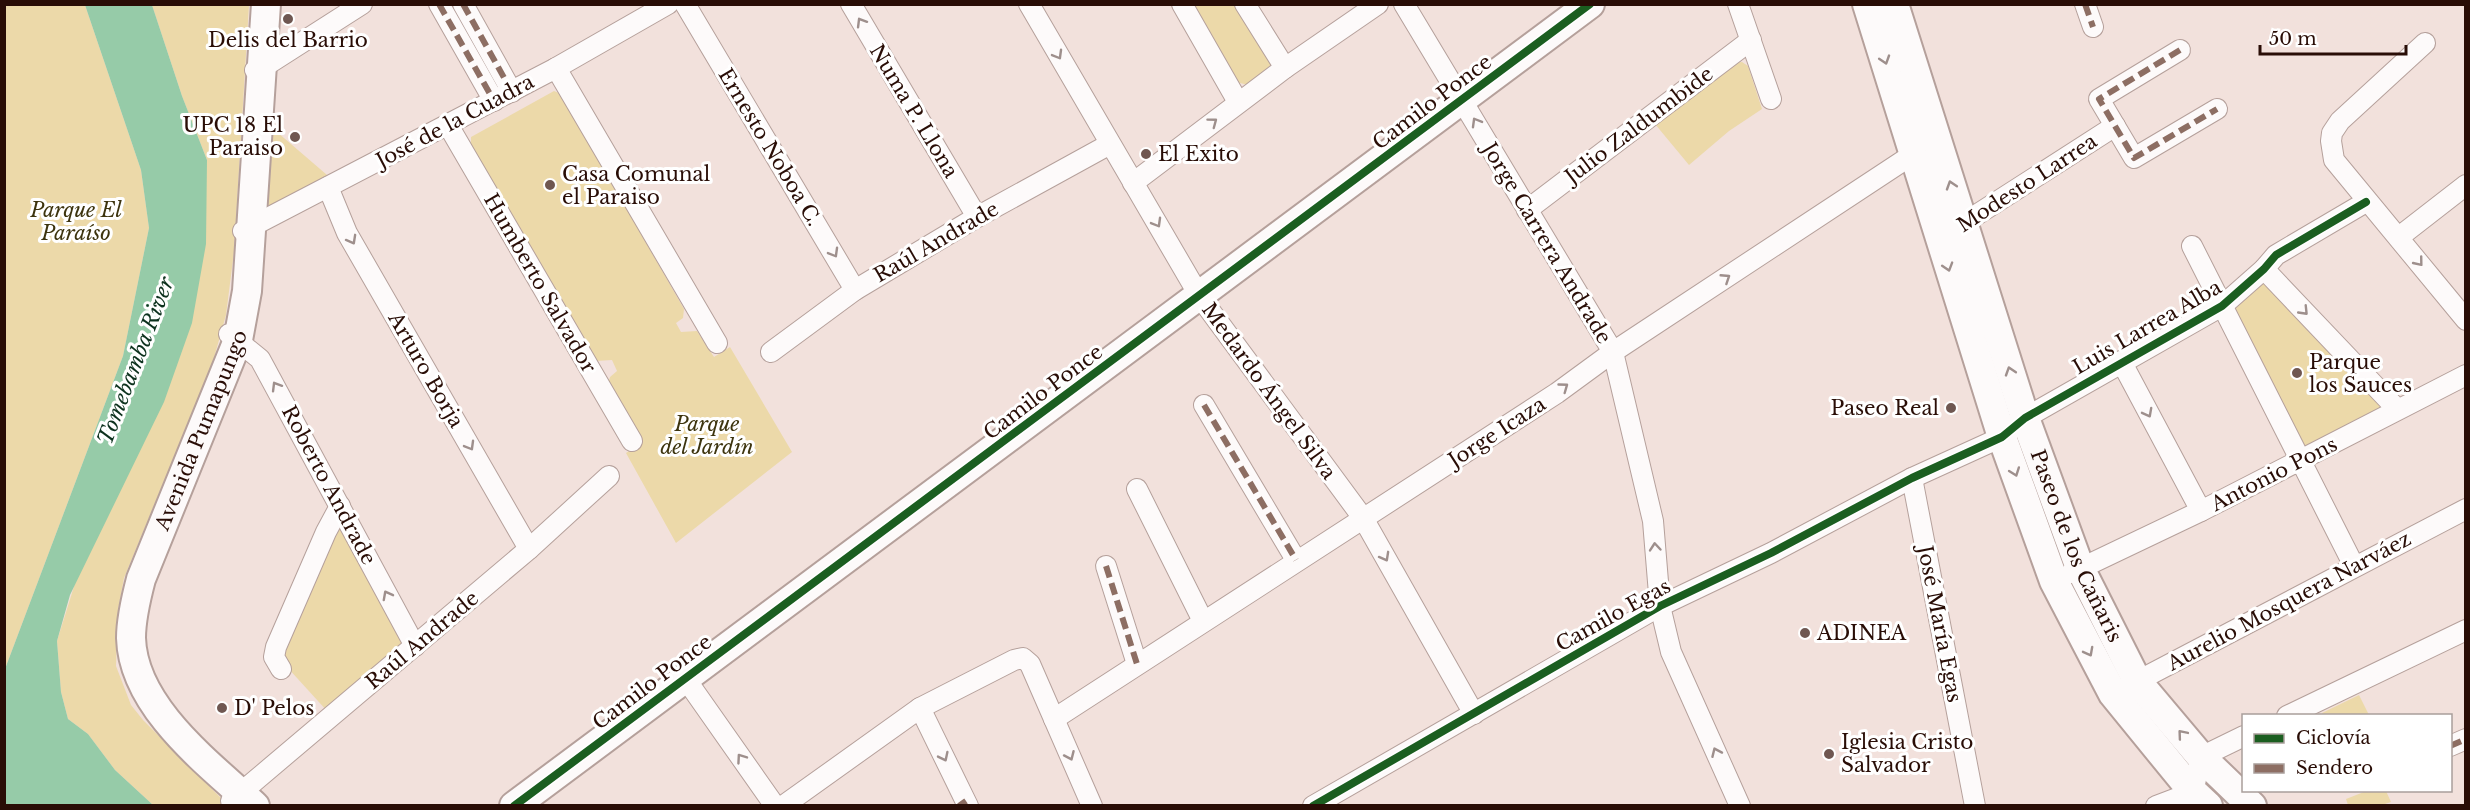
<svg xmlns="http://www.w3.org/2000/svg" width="2470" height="810" font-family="'Libre Baskerville',serif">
<rect width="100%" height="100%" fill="#f2e1dc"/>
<g fill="#ecd9a9">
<path d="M 5,5 L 85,5 L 141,170 L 149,228 L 123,356 L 5,669 Z"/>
<path d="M 152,5 L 249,5 L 234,252 L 226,315 L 212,365 L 124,578 L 118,610 L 116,666 L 131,705 L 143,720 L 228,805 L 153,805 L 115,770 L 88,734 L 68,719 L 61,692 L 57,641 L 207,160 L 182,96 Z"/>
<path d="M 1192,5 L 1236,5 L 1271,62 L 1270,68 L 1248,85 L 1236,82 Z"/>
<path d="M 1742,62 L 1748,66 L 1762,109 L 1729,131 L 1689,165 L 1655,124 L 1734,63 Z"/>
<path d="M 554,91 L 561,94 L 684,309 L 683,318 L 676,323 L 681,332 L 697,331 L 714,357 L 730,347 L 792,452 L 676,543 L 626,453 L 642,442 L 608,384 L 610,377 L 617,371 L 612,360 L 596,361 L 471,145 L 471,137 Z"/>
<path d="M 270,126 L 334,181 L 269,213 L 261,198 Z"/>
<path d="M 2258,283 L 2269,283 L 2390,408 L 2302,447 L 2236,318 L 2234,307 Z"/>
<path d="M 338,525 L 404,646 L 328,712 L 277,656 Z"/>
<path d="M 2359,695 L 2369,715 L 2323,715 L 2322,713 Z"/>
<path d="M 2369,790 L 2386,791 L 2391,802 L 2382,805 L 2348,805 L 2346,799 Z"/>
</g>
<path fill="#96cba8" d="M 85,5 L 152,5 L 182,96 L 207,160 L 206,244 L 192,323 L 164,402 L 70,595 L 57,641 L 61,692 L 68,719 L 88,734 L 115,770 L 153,805 L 5,805 L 5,669 L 123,356 L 149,228 L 141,170 Z"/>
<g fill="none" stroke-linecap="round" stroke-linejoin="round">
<defs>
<g id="street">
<path d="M 439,4 L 494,101"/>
<path d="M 463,4 L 512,92"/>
<path d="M 685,4 L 855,290"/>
<path d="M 851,4 L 977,217"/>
<path d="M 1029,4 L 1200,297 L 1363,518 L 1474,714"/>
<path d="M 1182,4 L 1238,102"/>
<path d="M 1245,4 L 1285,68"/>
<path d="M 1404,4 L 1613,352 L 1653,521 L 1660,606 L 1671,652 L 1740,806"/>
<path d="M 1738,4 L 1771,99"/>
<path d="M 2085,4 L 2093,27"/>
<path d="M 2425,43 L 2340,121 L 2332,133 L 2331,141 L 2334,160 L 2466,320"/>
<path d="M 2180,50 L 2099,99 L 2134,158 L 2217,109"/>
<path d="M 556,68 L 717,343"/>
<path d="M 255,70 L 262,68 L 362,4"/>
<path d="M 448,125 L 632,441"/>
<path d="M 1133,183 L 1285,68 L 1378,4"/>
<path d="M 328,187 L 347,233 L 529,549"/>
<path d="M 1527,210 L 1751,40"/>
<path d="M 1953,230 L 2115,126"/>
<path d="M 243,231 L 556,68 L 668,4"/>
<path d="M 2399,237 L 2466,185"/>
<path d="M 2192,246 L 2354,566"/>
<path d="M 2264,269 L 2397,409"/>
<path d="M 229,334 L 260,359 L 415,646"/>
<path d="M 771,352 L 855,290 L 977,217 L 1110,144"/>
<path d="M 2121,361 L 2201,511"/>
<path d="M 1204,405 L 1296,560"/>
<path d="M 1912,478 L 1975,806"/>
<path d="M 1137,489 L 1203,621"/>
<path d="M 1106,566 L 1137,664"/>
<path d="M 2071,573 L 2201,511 L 2466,375"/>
<path d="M 281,669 L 274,657 L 276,647 L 326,532 L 340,506"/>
<path d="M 685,678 L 775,806"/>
<path d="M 2128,686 L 2466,509"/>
<path d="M 920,708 L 968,806"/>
<path d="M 2287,716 L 2466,630"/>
<path d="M 1054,719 L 1557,393 L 1613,352 L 1924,147"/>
<path d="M 2450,746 L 2466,739"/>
<path d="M 231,801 L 529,549 L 609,476"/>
<path d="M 783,806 L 920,708 L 1014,660 L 1023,658 L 1030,664 L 1092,806"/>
<path d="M 1313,806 L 1660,606 L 1771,553 L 1912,478 L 2002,437 L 2025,418 L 2222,306 L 2264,269 L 2276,255 L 2366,202"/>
<path d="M 2156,806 L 2193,792 L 2201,757 L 2244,736"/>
</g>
<g id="secondary">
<path d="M 1867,4 L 2002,437 L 2054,581 L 2113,694 L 2193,792 L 2208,806"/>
<path id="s1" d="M 1894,4 L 2025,418 L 2080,568 L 2137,681 L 2201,757 L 2252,806"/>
<path id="s2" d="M 255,806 C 208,763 133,707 131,638 C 131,618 136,598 141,579 L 238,340 L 247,291 L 266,4"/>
<path d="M 514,806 L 1590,4"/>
</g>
</defs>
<use href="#street" stroke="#b5a09b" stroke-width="22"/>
<use href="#secondary" stroke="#b5a09b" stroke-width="32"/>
<use href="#street" stroke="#fdfafa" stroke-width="20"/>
<use href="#secondary" stroke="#fdfafa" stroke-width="28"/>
<g stroke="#8d6e63" stroke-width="6" stroke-dasharray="12 6" stroke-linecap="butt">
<path d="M 439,4 L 494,101"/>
<path d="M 463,4 L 512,92"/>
<path d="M 2085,4 L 2093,27"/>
<path d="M 2180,50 L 2099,99 L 2134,158 L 2217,109"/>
<path d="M 1204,405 L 1296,560"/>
<path d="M 1106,566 L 1137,664"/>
<path d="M 2450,746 L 2466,739"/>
<path d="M 959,806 L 966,801"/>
</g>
<defs>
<g id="cycleway">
<path d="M 514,806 L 1590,4"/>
<path d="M 1313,806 L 1660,606 L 1771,553 L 1912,478 L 2002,437 L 2025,418 L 2222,306 L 2264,269 L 2276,255 L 2366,202"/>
</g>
</defs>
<use href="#cycleway" stroke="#fff" stroke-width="11"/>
<use href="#cycleway" stroke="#1b5e20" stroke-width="8"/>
</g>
<defs><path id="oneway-chevron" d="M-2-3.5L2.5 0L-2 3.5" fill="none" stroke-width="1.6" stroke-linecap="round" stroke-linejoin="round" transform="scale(1.5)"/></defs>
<g stroke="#9e8f8c">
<use href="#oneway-chevron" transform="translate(861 22) rotate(-121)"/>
<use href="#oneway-chevron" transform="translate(1058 55) rotate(60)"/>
<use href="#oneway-chevron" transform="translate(1885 60) rotate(72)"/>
<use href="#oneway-chevron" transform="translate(1213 122) rotate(-37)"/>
<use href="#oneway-chevron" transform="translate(1476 122) rotate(-120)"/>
<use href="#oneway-chevron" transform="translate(1951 185) rotate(-108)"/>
<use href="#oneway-chevron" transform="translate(1157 223) rotate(60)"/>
<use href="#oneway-chevron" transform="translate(352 240) rotate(61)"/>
<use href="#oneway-chevron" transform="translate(834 253) rotate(60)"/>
<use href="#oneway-chevron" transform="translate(2419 262) rotate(51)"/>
<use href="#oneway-chevron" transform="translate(1948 267) rotate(73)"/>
<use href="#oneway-chevron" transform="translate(1726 278) rotate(-33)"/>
<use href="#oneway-chevron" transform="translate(2304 311) rotate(46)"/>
<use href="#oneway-chevron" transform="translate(2010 371) rotate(-108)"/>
<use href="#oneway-chevron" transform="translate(276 386) rotate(-121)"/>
<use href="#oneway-chevron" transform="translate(1564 387) rotate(-36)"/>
<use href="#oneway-chevron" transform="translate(2148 413) rotate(62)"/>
<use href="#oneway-chevron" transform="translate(470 446) rotate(60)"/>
<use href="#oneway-chevron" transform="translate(2015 472) rotate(70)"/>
<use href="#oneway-chevron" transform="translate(1655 547) rotate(-95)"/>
<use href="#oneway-chevron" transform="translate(1385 557) rotate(61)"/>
<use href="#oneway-chevron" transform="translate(387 595) rotate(-118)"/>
<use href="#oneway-chevron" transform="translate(2089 652) rotate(62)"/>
<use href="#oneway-chevron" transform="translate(2182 734) rotate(-130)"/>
<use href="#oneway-chevron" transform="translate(1716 752) rotate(-114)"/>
<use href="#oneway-chevron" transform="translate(1070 756) rotate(66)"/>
<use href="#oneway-chevron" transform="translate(944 757) rotate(64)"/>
<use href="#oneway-chevron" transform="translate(741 758) rotate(-125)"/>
</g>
<g fill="#6f5751" stroke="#fff" stroke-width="2">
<circle cx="288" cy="19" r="6"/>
<circle cx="295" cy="137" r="6"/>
<circle cx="1146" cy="154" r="6"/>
<circle cx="550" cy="185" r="6"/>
<circle cx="2297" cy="373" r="6"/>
<circle cx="1951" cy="408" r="6"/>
<circle cx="1805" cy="633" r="6"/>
<circle cx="222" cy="708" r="6"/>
<circle cx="1829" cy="754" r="6"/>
</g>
<g text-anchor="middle" stroke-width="6" stroke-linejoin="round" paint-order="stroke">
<g font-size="20" fill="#290d06" stroke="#fff" text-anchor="start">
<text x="288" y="47" text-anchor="middle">Delis del Barrio</text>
<text x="283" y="132" text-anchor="end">UPC 18 El<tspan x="283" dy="23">Paraiso</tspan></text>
<text x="1158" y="161">El Exito</text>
<text x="562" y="181">Casa Comunal<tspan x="562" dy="23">el Paraiso</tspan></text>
<text x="2309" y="369">Parque<tspan x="2309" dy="23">los Sauces</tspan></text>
<text x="1939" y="415" text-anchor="end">Paseo Real</text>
<text x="1817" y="640">ADINEA</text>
<text x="234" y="715">D' Pelos</text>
<text x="1841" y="749">Iglesia Cristo<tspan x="1841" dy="23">Salvador</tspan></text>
</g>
<g font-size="20" fill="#290d06" stroke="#fff">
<text transform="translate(1432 102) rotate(-37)" y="7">Camilo Ponce</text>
<text transform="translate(914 111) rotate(59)" y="7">Numa P. Llona</text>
<text transform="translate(455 121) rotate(-28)" y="7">José de la Cuadra</text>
<text transform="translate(1639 125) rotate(-37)" y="7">Julio Zaldumbide</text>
<text transform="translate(770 147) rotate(59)" y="7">Ernesto Noboa C.</text>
<text transform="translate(2027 183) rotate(-33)" y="7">Modesto Larrea</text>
<text transform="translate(936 242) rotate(-30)" y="7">Raúl Andrade</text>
<text transform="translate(1547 243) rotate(59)" y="7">Jorge Carrera Andrade</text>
<text transform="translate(540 283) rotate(60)" y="7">Humberto Salvador</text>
<text transform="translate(2147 327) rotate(-30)" y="7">Luis Larrea Alba</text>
<text transform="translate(426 370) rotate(60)" y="7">Arturo Borja</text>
<text transform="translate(1269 391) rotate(54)" y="7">Medardo Ángel Silva</text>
<text transform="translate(1043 392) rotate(-37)" y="7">Camilo Ponce</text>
<text dy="7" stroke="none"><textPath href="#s2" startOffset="435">Avenida Pumapungo</textPath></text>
<text transform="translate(1497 432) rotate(-33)" y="7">Jorge Icaza</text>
<text transform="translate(2274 474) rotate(-27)" y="7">Antonio Pons</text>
<text transform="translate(329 485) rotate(62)" y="7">Roberto Andrade</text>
<text dy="7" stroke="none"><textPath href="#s1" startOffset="572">Paseo de los Cañaris</textPath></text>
<text transform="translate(2289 601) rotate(-28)" y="7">Aurelio Mosquera Narváez</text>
<text transform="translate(1613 615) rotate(-29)" y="7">Camilo Egas</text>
<text transform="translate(1940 624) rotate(79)" y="7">José María Egas</text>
<text transform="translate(422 640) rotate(-40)" y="7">Raúl Andrade</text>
<text transform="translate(652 682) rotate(-37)" y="7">Camilo Ponce</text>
</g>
<g font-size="20" font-style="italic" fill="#3d340e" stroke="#fff">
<text x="76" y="217">Parque El<tspan x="76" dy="23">Paraíso</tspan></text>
<text x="707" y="431">Parque<tspan x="707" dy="23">del Jardín</tspan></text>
</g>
<g font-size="21" font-style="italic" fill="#0d321e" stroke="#fff">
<text transform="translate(136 361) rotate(-69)" y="7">Tomebamba River</text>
</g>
</g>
<rect width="2470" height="810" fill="none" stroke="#290d06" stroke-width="12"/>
<rect x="2242" y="714" width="210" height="78" fill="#ffffff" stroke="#a99e9b" stroke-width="1.5"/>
<rect x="2254" y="734" width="30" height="9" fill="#1b5e20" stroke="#a99e9b" stroke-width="1.5"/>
<text x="2296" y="744" font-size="18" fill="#290d06">Ciclovía</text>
<rect x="2254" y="764" width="30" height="9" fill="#8d6e63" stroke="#a99e9b" stroke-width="1.5"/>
<text x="2296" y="774" font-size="18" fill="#290d06">Sendero</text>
<path d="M2260 45v9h146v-9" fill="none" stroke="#290d06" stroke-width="3"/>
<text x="2269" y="45" font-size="18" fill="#290d06" stroke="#ffffff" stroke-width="4.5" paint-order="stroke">50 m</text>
</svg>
